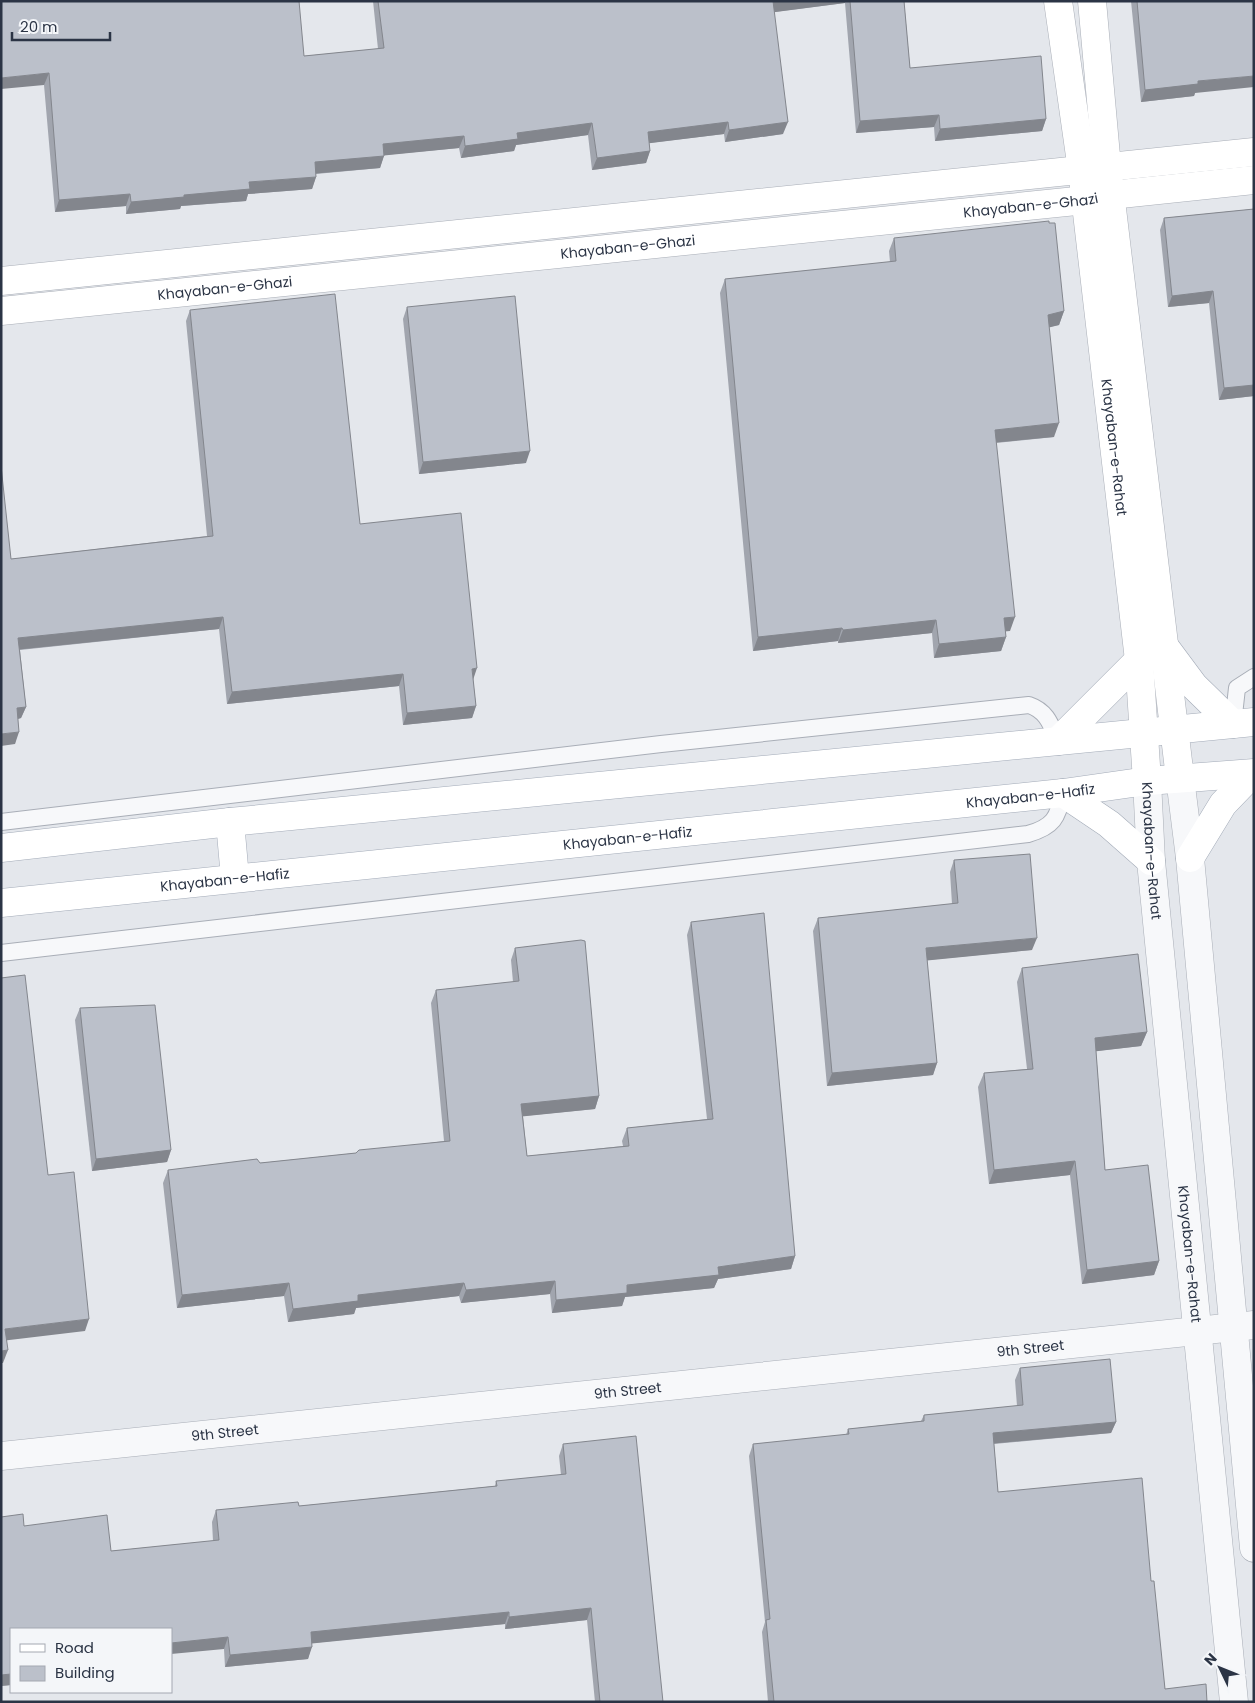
<svg xmlns="http://www.w3.org/2000/svg" width="1255" height="1703" font-family="Poppins,sans-serif">
<rect width="100%" height="100%" fill="#e4e7ec"/>
<g fill="none" stroke-linecap="round" stroke-linejoin="round">
<defs>
<g id="lane">
<path d="M 1233,724 L 1237,688 L 1254,677"/>
<path d="M 1,822 L 661,744 L 1029,705 C 1047,711 1051,725 1058,741"/>
<path d="M 1,953 L 1028,834 C 1053,827 1058,818 1063,793"/>
</g>
<g id="street">
<path d="M 1180,778 L 1190,858 L 1254,1548"/>
<path id="s1" d="M 1147,781 L 1151,861 L 1234,1702"/>
<path id="s2" d="M 1,1456 L 1254,1325"/>
</g>
<g id="secondary">
<path id="s3" d="M 1058,1 L 1082,170 L 1139,660 L 1147,781"/>
<path d="M 1092,1 L 1107,167 L 1180,778"/>
<path d="M 1,281 L 1254,152"/>
<path id="s4" d="M 1,311 L 1086,200 L 1111,195 L 1254,180"/>
</g>
<g id="primary">
<path d="M 1165,647 L 1194,686 L 1233,724"/>
<path d="M 1058,741 L 1139,660"/>
<path d="M 1063,793 L 1109,824 L 1151,861"/>
<path d="M 230,822 L 235,878"/>
<path d="M 1,848 L 230,822 L 1254,722"/>
<path d="M 1190,858 L 1223,804 L 1252,774"/>
<path id="s5" d="M 1,903 L 1063,793 L 1147,781 L 1254,773"/>
</g>
</defs>
<use href="#lane" stroke="#a9aeb7" stroke-width="18"/>
<use href="#street" stroke="#a9aeb7" stroke-width="29"/>
<use href="#secondary" stroke="#a9aeb7" stroke-width="29"/>
<use href="#primary" stroke="#a3abb8" stroke-width="29"/>
<use href="#lane" stroke="#f7f8fa" stroke-width="16"/>
<use href="#street" stroke="#f7f8fa" stroke-width="28"/>
<use href="#secondary" stroke="#fff" stroke-width="28"/>
<use href="#primary" stroke="#fff" stroke-width="28"/>
</g>
<g fill="#a1a5ae">
<path d="M 1,1 L 304,56 L 378,49 L 373,1 L 904,1 L 910,68 L 1046,119 L 1042,131 L 935,141 L 934,127 L 856,133 L 845,3 L 774,12 L 783,134 L 725,142 L 724,134 L 649,143 L 650,151 L 646,163 L 592,170 L 588,135 L 516,145 L 514,151 L 461,158 L 459,148 L 384,155 L 380,168 L 316,174 L 316,177 L 312,189 L 248,194 L 246,201 L 181,206 L 180,209 L 126,214 L 126,206 L 55,212 L 44,85 Z"/>
<path d="M 1131,1 L 1254,1 L 1195,93 L 1194,96 L 1141,102 Z"/>
<path d="M 1254,209 L 1254,396 L 1219,400 L 1209,303 L 1168,307 L 1160,230 L 1164,218 Z"/>
<path d="M 894,238 L 1064,311 L 1059,325 L 1049,327 L 1054,437 L 996,443 L 1010,631 L 1005,631 L 1006,637 L 1001,651 L 934,658 L 932,633 L 838,643 L 838,641 L 753,651 L 720,293 L 725,279 L 890,262 L 889,251 Z"/>
<path d="M 407,307 L 526,463 L 419,474 L 403,319 Z"/>
<path d="M 190,310 L 360,524 L 473,679 L 476,706 L 472,718 L 403,725 L 399,686 L 227,704 L 219,629 L 20,650 L 26,707 L 21,718 L 18,719 L 15,744 L 11,559 L 207,536 L 186,321 Z"/>
<path d="M 954,860 L 1032,950 L 927,960 L 937,1063 L 933,1075 L 827,1086 L 813,931 L 818,918 L 952,904 L 950,872 Z"/>
<path d="M 691,922 L 795,1256 L 791,1269 L 718,1279 L 714,1288 L 625,1297 L 622,1306 L 552,1313 L 550,1294 L 461,1303 L 459,1296 L 356,1308 L 354,1314 L 288,1322 L 284,1296 L 177,1308 L 163,1183 L 168,1170 L 260,1163 L 356,1153 L 444,1141 L 431,1003 L 436,990 L 513,982 L 511,960 L 515,948 L 599,1096 L 595,1109 L 523,1116 L 527,1156 L 623,1146 L 622,1141 L 627,1128 L 707,1119 L 687,935 Z"/>
<path d="M 1022,968 L 1147,1032 L 1141,1046 L 1096,1051 L 1105,1170 L 1159,1261 L 1154,1275 L 1082,1284 L 1070,1175 L 989,1184 L 978,1087 L 984,1073 L 1027,1069 L 1017,982 Z"/>
<path d="M 80,1008 L 171,1150 L 167,1162 L 92,1171 L 75,1020 Z"/>
<path d="M 1020,1368 L 1116,1422 L 1111,1433 L 994,1444 L 998,1492 L 1151,1581 L 1165,1689 L 1207,1702 L 768,1702 L 762,1632 L 765,1622 L 749,1456 L 753,1444 L 846,1435 L 848,1429 L 921,1421 L 924,1415 L 1017,1406 L 1015,1380 Z"/>
<path d="M 563,1444 L 663,1702 L 595,1702 L 587,1620 L 505,1629 L 505,1624 L 312,1643 L 308,1659 L 225,1667 L 224,1649 L 11,1629 L 11,1685 L 1,1686 L 24,1526 L 111,1551 L 213,1541 L 212,1522 L 216,1510 L 299,1506 L 495,1486 L 496,1481 L 561,1475 L 559,1456 Z"/>
</g>
<g fill="#83868d">
<path d="M 773,1 L 845,1 L 845,3 L 768,13 Z"/>
<path d="M 49,73 L 44,85 L 1,89 L 1,78 Z"/>
<path d="M 1254,76 L 1254,87 L 1195,93 L 1194,96 L 1141,102 L 1145,90 L 1198,81 Z"/>
<path d="M 939,115 L 934,127 L 856,133 L 860,121 Z"/>
<path d="M 1046,119 L 1042,131 L 935,141 L 940,129 Z"/>
<path d="M 728,122 L 724,134 L 643,144 L 648,132 Z"/>
<path d="M 788,122 L 783,134 L 725,142 L 729,130 Z"/>
<path d="M 592,123 L 588,135 L 516,145 L 514,151 L 461,158 L 465,146 L 517,133 Z"/>
<path d="M 464,136 L 459,148 L 379,156 L 383,144 Z"/>
<path d="M 650,151 L 646,163 L 592,170 L 597,158 Z"/>
<path d="M 384,156 L 380,168 L 310,174 L 315,162 Z"/>
<path d="M 316,177 L 312,189 L 248,194 L 246,201 L 181,206 L 180,209 L 126,214 L 131,202 L 184,195 L 249,182 Z"/>
<path d="M 130,194 L 126,206 L 55,212 L 59,200 Z"/>
<path d="M 1213,291 L 1209,303 L 1168,307 L 1172,296 Z"/>
<path d="M 1064,311 L 1059,325 L 1043,329 L 1048,315 Z"/>
<path d="M 1254,385 L 1254,396 L 1219,400 L 1224,388 Z"/>
<path d="M 1059,423 L 1054,437 L 990,443 L 995,430 Z"/>
<path d="M 530,451 L 526,463 L 419,474 L 423,462 Z"/>
<path d="M 223,617 L 219,629 L 14,650 L 18,638 Z"/>
<path d="M 1015,617 L 1010,631 L 999,632 L 1004,618 Z"/>
<path d="M 936,620 L 932,633 L 838,643 L 843,630 Z"/>
<path d="M 842,628 L 838,641 L 753,651 L 758,637 Z"/>
<path d="M 1006,637 L 1001,651 L 934,658 L 939,644 Z"/>
<path d="M 477,668 L 473,680 L 472,669 Z"/>
<path d="M 403,674 L 399,686 L 227,704 L 232,692 Z"/>
<path d="M 476,706 L 472,718 L 403,725 L 407,713 Z"/>
<path d="M 26,707 L 21,718 L 13,720 L 17,708 Z"/>
<path d="M 19,732 L 15,744 L 1,746 L 1,734 Z"/>
<path d="M 1037,938 L 1032,950 L 922,961 L 926,948 Z"/>
<path d="M 1147,1032 L 1141,1046 L 1090,1052 L 1095,1038 Z"/>
<path d="M 937,1063 L 933,1075 L 827,1086 L 832,1073 Z"/>
<path d="M 599,1096 L 595,1109 L 517,1117 L 521,1104 Z"/>
<path d="M 171,1150 L 167,1162 L 92,1171 L 96,1159 Z"/>
<path d="M 1075,1161 L 1070,1175 L 989,1184 L 994,1170 Z"/>
<path d="M 795,1256 L 791,1269 L 718,1279 L 714,1288 L 625,1297 L 622,1306 L 552,1313 L 556,1300 L 718,1267 Z"/>
<path d="M 1159,1261 L 1154,1275 L 1082,1284 L 1087,1270 Z"/>
<path d="M 555,1281 L 550,1294 L 461,1303 L 466,1290 Z"/>
<path d="M 289,1283 L 284,1296 L 177,1308 L 182,1295 Z"/>
<path d="M 464,1283 L 459,1296 L 356,1308 L 354,1314 L 288,1322 L 293,1309 L 358,1295 Z"/>
<path d="M 89,1319 L 85,1331 L 1,1341 L 5,1329 Z"/>
<path d="M 8,1350 L 3,1363 L 1,1363 L 1,1351 Z"/>
<path d="M 1116,1422 L 1111,1433 L 988,1444 L 993,1433 Z"/>
<path d="M 591,1608 L 587,1620 L 505,1629 L 509,1617 Z"/>
<path d="M 509,1612 L 505,1624 L 307,1644 L 311,1632 Z"/>
<path d="M 228,1637 L 224,1649 L 171,1654 L 171,1643 Z"/>
<path d="M 312,1647 L 308,1659 L 225,1667 L 230,1655 Z"/>
<path d="M 11,1674 L 11,1685 L 1,1686 L 1,1675 Z"/>
</g>
<g fill="#bbc0ca" stroke="#83868d">
<path d="M 1,1 L 299,1 L 304,56 L 384,48 L 378,1 L 773,1 L 788,122 L 729,130 L 728,122 L 648,132 L 650,151 L 597,158 L 592,123 L 517,133 L 518,139 L 465,146 L 464,136 L 383,144 L 384,156 L 315,162 L 316,177 L 249,182 L 250,189 L 184,195 L 184,197 L 131,202 L 130,194 L 59,200 L 49,73 L 1,78 Z"/>
<path d="M 850,1 L 904,1 L 910,68 L 1041,56 L 1046,119 L 940,129 L 939,115 L 860,121 Z"/>
<path d="M 1137,1 L 1254,1 L 1254,76 L 1198,81 L 1198,84 L 1145,90 Z"/>
<path d="M 1254,209 L 1254,385 L 1224,388 L 1213,291 L 1172,296 L 1164,218 Z"/>
<path d="M 1049,221 L 1049,223 L 1055,223 L 1064,311 L 1048,315 L 1059,423 L 995,430 L 1015,617 L 1004,618 L 1006,637 L 939,644 L 936,620 L 843,630 L 842,628 L 758,637 L 725,279 L 896,261 L 894,238 Z"/>
<path d="M 335,294 L 360,524 L 461,513 L 477,668 L 472,669 L 476,706 L 407,713 L 403,674 L 232,692 L 223,617 L 18,638 L 26,707 L 17,708 L 19,732 L 1,734 L 1,466 L 11,559 L 213,536 L 190,310 Z"/>
<path d="M 515,296 L 530,451 L 423,462 L 407,307 Z"/>
<path d="M 1030,854 L 1037,938 L 926,948 L 937,1063 L 832,1073 L 818,918 L 958,903 L 954,860 Z"/>
<path d="M 764,913 L 795,1256 L 718,1267 L 719,1275 L 627,1285 L 627,1293 L 556,1300 L 555,1281 L 466,1290 L 464,1283 L 358,1295 L 358,1301 L 293,1309 L 289,1283 L 182,1295 L 168,1170 L 257,1159 L 260,1163 L 356,1153 L 359,1150 L 450,1141 L 436,990 L 519,981 L 515,948 L 581,940 L 585,941 L 599,1096 L 521,1104 L 527,1156 L 629,1146 L 627,1128 L 713,1119 L 691,922 Z"/>
<path d="M 1138,954 L 1147,1032 L 1095,1038 L 1105,1170 L 1148,1165 L 1159,1261 L 1087,1270 L 1075,1161 L 994,1170 L 984,1073 L 1033,1069 L 1022,968 Z"/>
<path d="M 25,975 L 48,1175 L 74,1172 L 89,1319 L 5,1329 L 8,1350 L 1,1351 L 1,978 Z"/>
<path d="M 155,1005 L 171,1150 L 96,1159 L 80,1008 Z"/>
<path d="M 1110,1359 L 1116,1422 L 993,1433 L 998,1492 L 1142,1478 L 1151,1581 L 1154,1581 L 1165,1689 L 1206,1684 L 1207,1702 L 774,1702 L 766,1620 L 770,1619 L 753,1444 L 849,1434 L 848,1429 L 924,1421 L 924,1415 L 1023,1405 L 1020,1368 Z"/>
<path d="M 636,1436 L 663,1702 L 600,1702 L 591,1608 L 509,1617 L 509,1612 L 311,1632 L 312,1647 L 230,1655 L 228,1637 L 171,1643 L 171,1629 L 11,1629 L 11,1674 L 1,1675 L 1,1517 L 23,1514 L 24,1526 L 107,1515 L 111,1551 L 219,1540 L 216,1510 L 298,1502 L 299,1506 L 497,1486 L 496,1481 L 566,1474 L 563,1444 Z"/>
</g>
<g text-anchor="middle" stroke-width="5" stroke-linejoin="round" paint-order="stroke">
<g font-size="14" fill="#2b3445" stroke="#f4f6f9">
<text dy="5" stroke="none"><textPath href="#s4" startOffset="1035">Khayaban-e-Ghazi</textPath></text>
<text dy="5" stroke="none"><textPath href="#s4" startOffset="630">Khayaban-e-Ghazi</textPath></text>
<text dy="5" stroke="none"><textPath href="#s4" startOffset="225">Khayaban-e-Ghazi</textPath></text>
<text dy="5" stroke="none"><textPath href="#s3" startOffset="450">Khayaban-e-Rahat</textPath></text>
<text dy="5" stroke="none"><textPath href="#s5" startOffset="1035">Khayaban-e-Hafiz</textPath></text>
<text dy="5" stroke="none"><textPath href="#s5" startOffset="630">Khayaban-e-Hafiz</textPath></text>
<text dy="5" stroke="none"><textPath href="#s1" startOffset="70">Khayaban-e-Rahat</textPath></text>
<text dy="5" stroke="none"><textPath href="#s5" startOffset="225">Khayaban-e-Hafiz</textPath></text>
<text dy="5" stroke="none"><textPath href="#s1" startOffset="475">Khayaban-e-Rahat</textPath></text>
<text dy="5" stroke="none"><textPath href="#s2" startOffset="1035">9th Street</textPath></text>
<text dy="5" stroke="none"><textPath href="#s2" startOffset="630">9th Street</textPath></text>
<text dy="5" stroke="none"><textPath href="#s2" startOffset="225">9th Street</textPath></text>
</g>
</g>
<rect width="1255" height="1703" fill="none" stroke="#2b3445" stroke-width="5"/>
<rect x="10" y="1628" width="162" height="65" fill="#f4f6f9" stroke="#a4a8b1"/>
<rect x="20" y="1644" width="25" height="8" fill="#ffffff" stroke="#a4a8b1"/>
<text x="55" y="1653" font-size="15" fill="#2b3445">Road</text>
<rect x="20" y="1666" width="25" height="15" fill="#bbc0ca" stroke="#a4a8b1"/>
<text x="55" y="1678" font-size="15" fill="#2b3445">Building</text>
<g transform="translate(1220 1668) rotate(313)" stroke="#f4f6f9" stroke-width="4" paint-order="stroke">
<path d="M0-4L9 19L0 12L-9 19Z" fill="#2b3445"/>
<text y="-8" font-size="14" font-weight="bold" text-anchor="middle" fill="#2b3445">N</text>
</g>
<path d="M12 32v8h98v-8" fill="none" stroke="#2b3445" stroke-width="2.5"/>
<text x="20" y="32" font-size="15" fill="#2b3445" stroke="#f4f6f9" stroke-width="4" paint-order="stroke">20 m</text>
</svg>
